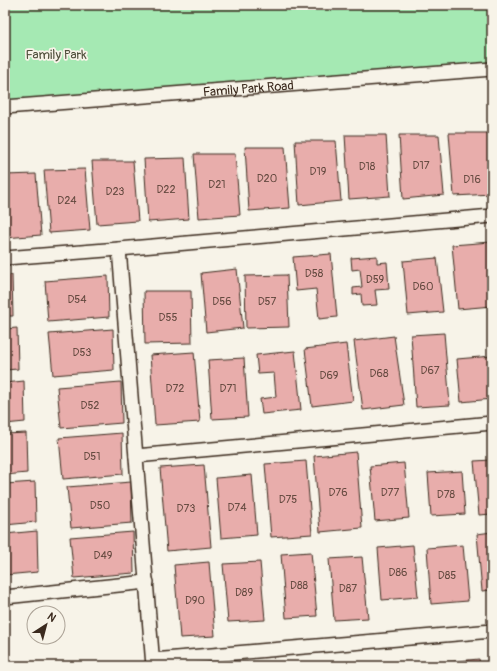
<svg xmlns="http://www.w3.org/2000/svg" width="497" height="671" font-family="Pangolin,sans-serif">
<rect width="100%" height="100%" fill="#f7f3e8"/>
<filter id="ink" filterUnits="userSpaceOnUse"><feTurbulence type="fractalNoise" baseFrequency=".025" numOctaves="2"/><feDisplacementMap in="SourceGraphic" scale="8" xChannelSelector="R" yChannelSelector="G"/><feConvolveMatrix kernelMatrix="1 2 1 2 8 2 1 2 1" color-interpolation-filters="sRGB"/></filter>
<g filter="url(#ink)">
<path fill="#a5e9b3" stroke="#708a68" d="M 5,5 L 492,5 L 492,69 L 5,107 Z"/>
<g fill="#e8adab" stroke="#3b2a1e">
<path d="M 449,133 L 490,133 L 492,164 L 492,194 L 454,196 Z"/>
<path d="M 345,135 L 386,135 L 390,196 L 349,199 Z"/>
<path d="M 399,135 L 439,135 L 444,195 L 403,199 Z"/>
<path d="M 295,141 L 336,141 L 341,201 L 299,205 Z"/>
<path d="M 245,147 L 285,147 L 290,208 L 249,211 Z"/>
<path d="M 194,154 L 235,154 L 240,215 L 199,218 Z"/>
<path d="M 185,158 L 189,219 L 148,222 L 144,159 Z"/>
<path d="M 92,161 L 133,161 L 138,221 L 97,224 Z"/>
<path d="M 85,169 L 90,230 L 49,233 L 44,170 Z"/>
<path d="M 36,174 L 41,235 L 5,238 L 5,175 Z"/>
<path d="M 491,242 L 492,252 L 492,306 L 458,309 L 452,245 Z"/>
<path d="M 331,254 L 337,317 L 319,319 L 316,289 L 296,291 L 293,257 Z"/>
<path d="M 377,256 L 377,263 L 387,262 L 389,289 L 375,290 L 377,305 L 362,306 L 361,294 L 353,295 L 353,288 L 362,287 L 360,269 L 352,270 L 351,258 Z"/>
<path d="M 437,258 L 443,312 L 408,315 L 403,261 Z"/>
<path d="M 237,269 L 243,328 L 206,332 L 201,273 Z"/>
<path d="M 12,275 L 13,316 L 5,316 L 5,276 Z"/>
<path d="M 287,275 L 289,327 L 246,328 L 245,276 Z"/>
<path d="M 108,276 L 109,317 L 48,322 L 45,281 Z"/>
<path d="M 144,291 L 191,291 L 192,343 L 145,344 Z"/>
<path d="M 17,328 L 18,369 L 5,370 L 5,329 Z"/>
<path d="M 113,329 L 114,370 L 53,375 L 49,334 Z"/>
<path d="M 444,333 L 450,405 L 416,407 L 411,335 Z"/>
<path d="M 394,336 L 404,405 L 363,410 L 354,341 Z"/>
<path d="M 346,344 L 353,401 L 312,406 L 305,349 Z"/>
<path d="M 295,351 L 301,410 L 262,414 L 260,399 L 276,397 L 274,373 L 258,374 L 256,355 Z"/>
<path d="M 194,352 L 200,422 L 155,425 L 150,355 Z"/>
<path d="M 492,356 L 492,399 L 461,402 L 457,359 Z"/>
<path d="M 244,358 L 248,417 L 212,419 L 208,360 Z"/>
<path d="M 24,381 L 25,422 L 5,424 L 5,383 Z"/>
<path d="M 121,382 L 122,423 L 61,428 L 57,387 Z"/>
<path d="M 26,433 L 27,473 L 5,475 L 5,434 Z"/>
<path d="M 122,433 L 123,474 L 63,479 L 59,438 Z"/>
<path d="M 356,452 L 362,528 L 320,532 L 314,456 Z"/>
<path d="M 492,460 L 492,514 L 479,515 L 474,461 Z"/>
<path d="M 306,461 L 312,534 L 271,537 L 265,464 Z"/>
<path d="M 404,463 L 409,518 L 375,521 L 370,466 Z"/>
<path d="M 204,465 L 211,547 L 167,551 L 160,468 Z"/>
<path d="M 462,471 L 465,514 L 431,516 L 428,473 Z"/>
<path d="M 252,475 L 257,535 L 221,538 L 216,478 Z"/>
<path d="M 35,482 L 36,522 L 5,525 L 5,484 Z"/>
<path d="M 131,482 L 132,523 L 71,528 L 67,487 Z"/>
<path d="M 37,531 L 38,572 L 5,575 L 5,534 Z"/>
<path d="M 133,532 L 134,573 L 74,578 L 70,537 Z"/>
<path d="M 492,532 L 492,590 L 482,591 L 477,534 Z"/>
<path d="M 413,545 L 418,597 L 382,600 L 378,548 Z"/>
<path d="M 463,545 L 468,601 L 431,604 L 427,548 Z"/>
<path d="M 311,552 L 317,616 L 286,618 L 281,554 Z"/>
<path d="M 362,557 L 368,618 L 334,620 L 329,559 Z"/>
<path d="M 209,562 L 215,636 L 180,638 L 174,565 Z"/>
<path d="M 260,562 L 265,620 L 228,622 L 223,564 Z"/>
<path d="M 488,656 L 492,656 L 492,666 L 489,666 Z"/>
<path d="M 479,659 L 480,666 L 437,666 L 437,663 Z"/>
</g>
<g fill="none" stroke-linecap="round" stroke-linejoin="round">
<defs>
<g id="minor">
<path id="s1" d="M 5,107 L 492,69"/>
<path d="M 119,249 L 153,666"/>
<path d="M 5,258 L 119,249 L 492,216"/>
<path d="M 136,456 L 492,423"/>
<path d="M 5,597 L 147,582"/>
<path d="M 153,660 L 492,631"/>
</g>
</defs>
<use href="#minor" stroke="#3b2a1e" stroke-width="16"/>
<use href="#minor" stroke="#f7f3e8" stroke-width="13"/>
</g>
</g>
<g text-anchor="middle" stroke-width="3.5" stroke-linejoin="round" paint-order="stroke">
<g font-size="11" fill="#664b41">
<text x="421" y="169">D17</text>
<text x="367" y="170">D18</text>
<text x="318" y="175">D19</text>
<text x="267" y="182">D20</text>
<text x="472" y="183">D16</text>
<text x="217" y="188">D21</text>
<text x="166" y="193">D22</text>
<text x="115" y="195">D23</text>
<text x="67" y="204">D24</text>
<text x="314" y="277">D58</text>
<text x="375" y="283">D59</text>
<text x="423" y="290">D60</text>
<text x="77" y="303">D54</text>
<text x="222" y="305">D56</text>
<text x="267" y="305">D57</text>
<text x="168" y="321">D55</text>
<text x="82" y="356">D53</text>
<text x="430" y="374">D67</text>
<text x="379" y="377">D68</text>
<text x="329" y="379">D69</text>
<text x="175" y="392">D72</text>
<text x="228" y="392">D71</text>
<text x="90" y="409">D52</text>
<text x="92" y="460">D51</text>
<text x="338" y="496">D76</text>
<text x="390" y="496">D77</text>
<text x="446" y="498">D78</text>
<text x="288" y="503">D75</text>
<text x="100" y="509">D50</text>
<text x="237" y="511">D74</text>
<text x="186" y="512">D73</text>
<text x="103" y="559">D49</text>
<text x="398" y="576">D86</text>
<text x="447" y="579">D85</text>
<text x="299" y="589">D88</text>
<text x="348" y="592">D87</text>
<text x="244" y="596">D89</text>
<text x="195" y="604">D90</text>
</g>
<g font-size="13" fill="#50503c" stroke="#f7f3e8">
<text x="56" y="59">Family Park</text>
</g>
<g font-size="13" fill="#3b2a1e" stroke="#f7f3e8">
<text dy="5" stroke="none"><textPath href="#s1" startOffset="244">Family Park Road</textPath></text>
</g>
</g>
<rect width="497" height="671" fill="none" stroke="#f7f3e8" stroke-width="20"/>
<rect x="10" y="10" width="477" height="651" fill="none" stroke="#3b2a1e" stroke-width="1.5" filter="url(#ink)"/>
<g transform="translate(46 625) rotate(36)"><circle r="19" fill="#f7f3e8" stroke="#aca397"/>
<path d="M0-3L7 15L0 10L-7 15Z" fill="#3b2a1e"/>
<text y="-6" font-size="11" font-weight="bold" text-anchor="middle" fill="#3b2a1e">N</text>
</g>
</svg>
